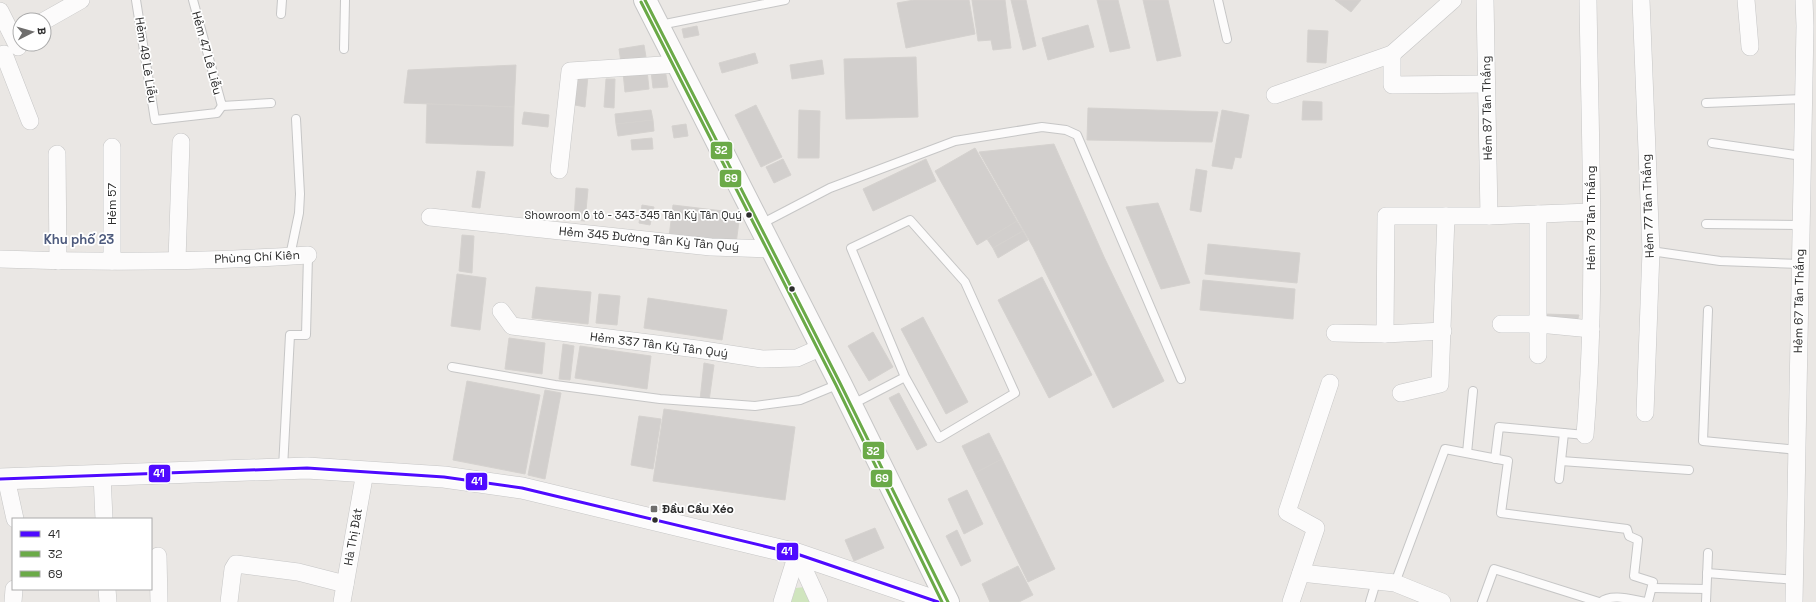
<svg xmlns="http://www.w3.org/2000/svg" width="1816" height="602" font-family="'Space Grotesk',sans-serif">
<rect width="100%" height="100%" fill="#eae7e4"/>
<path fill="#d0e5be" d="M 805,587 L 812,602 L 791,602 L 796,588 Z"/>
<g fill="#d2cfcd" stroke="#d5d2cf">
<path d="M 914,0 L 969,0 L 975,34 L 906,48 L 897,3 Z"/>
<path d="M 972,0 L 1005,0 L 1011,48 L 993,50 L 991,40 L 978,41 Z"/>
<path d="M 1011,0 L 1026,0 L 1036,46 L 1023,50 Z"/>
<path d="M 1097,0 L 1118,0 L 1130,48 L 1110,52 Z"/>
<path d="M 1143,0 L 1168,0 L 1181,56 L 1157,61 Z"/>
<path d="M 1335,0 L 1361,0 L 1351,12 Z"/>
<path d="M 1088,25 L 1094,47 L 1048,60 L 1042,38 Z"/>
<path d="M 697,26 L 699,35 L 684,38 L 682,29 Z"/>
<path d="M 1308,30 L 1328,31 L 1326,63 L 1307,62 Z"/>
<path d="M 644,45 L 646,57 L 621,62 L 619,49 Z"/>
<path d="M 755,53 L 758,63 L 722,73 L 719,63 Z"/>
<path d="M 916,57 L 918,117 L 846,119 L 844,59 Z"/>
<path d="M 822,60 L 824,74 L 792,79 L 790,65 Z"/>
<path d="M 516,65 L 514,107 L 404,103 L 408,70 Z"/>
<path d="M 665,69 L 668,87 L 653,88 L 651,71 Z"/>
<path d="M 647,70 L 649,89 L 625,92 L 623,72 Z"/>
<path d="M 578,75 L 588,76 L 585,107 L 575,105 Z"/>
<path d="M 606,79 L 615,79 L 614,108 L 604,107 Z"/>
<path d="M 1303,101 L 1322,102 L 1322,120 L 1302,120 Z"/>
<path d="M 427,104 L 514,107 L 513,146 L 426,143 Z"/>
<path d="M 756,105 L 782,157 L 761,167 L 735,115 Z"/>
<path d="M 1088,108 L 1218,112 L 1212,142 L 1087,140 Z"/>
<path d="M 651,110 L 653,120 L 616,124 L 615,114 Z"/>
<path d="M 799,110 L 820,111 L 819,158 L 798,158 Z"/>
<path d="M 1222,110 L 1249,115 L 1241,158 L 1235,157 L 1232,169 L 1212,166 Z"/>
<path d="M 524,112 L 549,115 L 548,127 L 522,124 Z"/>
<path d="M 653,120 L 654,131 L 618,136 L 616,124 Z"/>
<path d="M 686,124 L 688,136 L 674,138 L 672,126 Z"/>
<path d="M 652,138 L 653,149 L 632,150 L 631,140 Z"/>
<path d="M 1054,144 L 1105,259 L 1164,381 L 1113,408 L 1033,247 L 979,152 Z"/>
<path d="M 975,148 L 1017,221 L 977,245 L 935,171 Z"/>
<path d="M 783,159 L 791,175 L 774,183 L 766,167 Z"/>
<path d="M 926,159 L 936,181 L 873,211 L 863,189 Z"/>
<path d="M 1196,169 L 1207,171 L 1201,212 L 1190,210 Z"/>
<path d="M 477,171 L 485,172 L 480,208 L 472,207 Z"/>
<path d="M 576,188 L 588,189 L 585,221 L 574,220 Z"/>
<path d="M 1158,203 L 1190,283 L 1161,289 L 1126,207 Z"/>
<path d="M 642,205 L 654,207 L 650,225 L 639,223 Z"/>
<path d="M 673,205 L 740,213 L 736,244 L 669,237 Z"/>
<path d="M 1017,221 L 1023,231 L 993,248 L 987,239 Z"/>
<path d="M 1023,231 L 1028,240 L 998,258 L 993,248 Z"/>
<path d="M 462,235 L 474,236 L 472,273 L 459,271 Z"/>
<path d="M 1208,244 L 1300,253 L 1297,283 L 1205,274 Z"/>
<path d="M 457,274 L 486,278 L 480,330 L 451,326 Z"/>
<path d="M 1042,277 L 1092,375 L 1049,398 L 998,300 Z"/>
<path d="M 1203,280 L 1295,289 L 1293,319 L 1200,310 Z"/>
<path d="M 536,287 L 591,292 L 588,324 L 532,318 Z"/>
<path d="M 599,294 L 620,296 L 617,325 L 596,323 Z"/>
<path d="M 648,298 L 727,310 L 722,340 L 644,328 Z"/>
<path d="M 1543,314 L 1579,315 L 1576,325 L 1543,324 Z"/>
<path d="M 923,317 L 968,402 L 946,414 L 901,329 Z"/>
<path d="M 873,332 L 893,367 L 869,381 L 848,346 Z"/>
<path d="M 509,338 L 545,343 L 542,374 L 505,369 Z"/>
<path d="M 563,344 L 574,346 L 570,380 L 559,379 Z"/>
<path d="M 580,346 L 651,356 L 647,389 L 575,378 Z"/>
<path d="M 704,363 L 714,365 L 709,401 L 700,400 Z"/>
<path d="M 467,381 L 540,395 L 525,474 L 453,460 Z"/>
<path d="M 545,390 L 561,393 L 545,479 L 528,475 Z"/>
<path d="M 899,393 L 927,445 L 917,450 L 889,398 Z"/>
<path d="M 664,409 L 795,427 L 785,500 L 653,481 Z"/>
<path d="M 639,416 L 661,419 L 653,469 L 631,465 Z"/>
<path d="M 989,433 L 1002,459 L 975,473 L 962,446 Z"/>
<path d="M 1002,459 L 1055,569 L 1028,582 L 975,473 Z"/>
<path d="M 967,490 L 983,524 L 964,534 L 948,499 Z"/>
<path d="M 875,528 L 884,548 L 854,561 L 845,540 Z"/>
<path d="M 957,530 L 971,561 L 961,566 L 946,536 Z"/>
<path d="M 1018,566 L 1033,595 L 1019,602 L 990,602 L 982,584 Z"/>
</g>
<g fill="none" stroke-linecap="round" stroke-linejoin="round">
<defs>
<g id="service">
<path d="M 136,0 L 155,120 L 217,113 L 222,106"/>
<path d="M 193,0 L 222,106 L 271,103"/>
<path d="M 1218,0 L 1227,39"/>
<path d="M 281,14 L 282,0"/>
<path d="M 660,25 L 785,0"/>
<path d="M 344,49 L 345,0"/>
<path d="M 1706,103 L 1803,99"/>
<path d="M 1712,143 L 1802,156"/>
<path d="M 761,224 L 830,188 L 955,141 L 1042,127 L 1066,130 L 1077,135 L 1181,379"/>
<path d="M 1706,224 L 1801,225"/>
<path d="M 1651,251 L 1720,261 L 1800,264"/>
<path d="M 290,256 L 299,213 L 300,194 L 296,119"/>
<path d="M 1708,310 L 1703,441 L 1798,450"/>
<path d="M 452,367 L 555,385 L 660,399 L 755,406 L 800,400 L 839,384"/>
<path d="M 851,405 L 905,377 L 939,438 L 1015,393 L 965,282 L 910,220 L 851,248 L 905,377"/>
<path d="M 1467,453 L 1473,391"/>
<path d="M 1495,459 L 1499,427 L 1585,435"/>
<path d="M 1561,461 L 1689,470"/>
<path d="M 283,468 L 290,335 L 306,335 L 308,255"/>
<path d="M 1559,479 L 1564,433"/>
<path d="M 1707,573 L 1796,580"/>
<path d="M 1395,583 L 1445,449 L 1508,461 L 1501,513 L 1627,529 L 1629,536 L 1638,540 L 1634,576 L 1653,582 L 1648,602"/>
<path d="M 1653,588 L 1706,589"/>
<path d="M 1370,602 L 1376,582"/>
<path d="M 1482,602 L 1494,569 L 1599,602"/>
<path d="M 1601,602 C 1611,593 1633,600 1646,602"/>
<path d="M 1706,602 L 1708,553"/>
</g>
<g id="minor">
<path d="M 1485,0 L 1489,216"/>
<path d="M 1641,0 L 1651,251 L 1645,413"/>
<path d="M 1746,0 L 1750,47"/>
<path d="M 0,11 L 18,47"/>
<path d="M 44,21 L 81,0"/>
<path d="M 4,54 L 30,121"/>
<path d="M 1392,54 L 1392,85 L 1486,84"/>
<path d="M 1275,95 L 1392,54 L 1453,0"/>
<path d="M 57,154 L 58,261"/>
<path d="M 559,170 L 570,71 L 678,64"/>
<path d="M 430,217 L 711,247 L 772,249"/>
<path d="M 0,259 C 102,263 205,262 308,255"/>
<path d="M 177,260 L 181,142"/>
<path d="M 112,261 L 112,147"/>
<path d="M 501,311 L 512,326 L 697,349 L 762,359 L 797,358 L 822,347"/>
<path d="M 1501,324 L 1539,324 L 1591,329"/>
<path d="M 1335,333 L 1385,334 L 1443,331"/>
<path d="M 1385,334 L 1386,216 L 1489,216 L 1591,212"/>
<path d="M 1538,355 L 1538,214"/>
<path d="M 1401,393 L 1440,384 L 1446,216"/>
<path d="M 1585,435 C 1597,291 1590,145 1588,0"/>
<path d="M 102,475 L 104,519"/>
<path d="M 6,478 L 15,519"/>
<path d="M 797,554 L 819,602"/>
<path d="M 158,556 L 159,602"/>
<path d="M 1301,573 L 1395,583 L 1442,602"/>
<path d="M 107,589 L 108,602"/>
<path d="M 13,602 L 14,589"/>
<path d="M 229,602 L 233,569 L 236,564 L 298,572 L 345,584"/>
<path d="M 342,602 L 365,472"/>
<path d="M 782,602 L 797,554"/>
<path d="M 1291,602 L 1316,528 L 1287,512 L 1330,383"/>
<path d="M 1794,602 L 1805,26 L 1804,0"/>
</g>
<path id="tertiary" d="M 0,479 L 307,468 L 444,477 L 522,488 L 797,554 L 938,602"/>
<path id="secondary" d="M 645,0 L 840,383 L 948,602"/>
</defs>
<use href="#service" stroke="#c6c6c6" stroke-width="10"/>
<use href="#minor" stroke="#c6c6c6" stroke-width="18"/>
<use href="#tertiary" stroke="#c6c6c6" stroke-width="22"/>
<use href="#secondary" stroke="#c6c6c6" stroke-width="24"/>
<use href="#service" stroke="#fcfbfb" stroke-width="8"/>
<use href="#minor" stroke="#fcfbfb" stroke-width="17"/>
<use href="#tertiary" stroke="#fcfbfb" stroke-width="21"/>
<use href="#secondary" stroke="#fcfbfb" stroke-width="22"/>
<defs>
<path id="bus-1" d="M 0,479 L 307,468 L 444,477 L 522,488 L 797,554 L 938,602"/>
<path id="bus-2" d="M 645,0 L 840,383 L 948,602"/>
<path id="bus-3" d="M 641,2 L 836,385 L 942,602"/>
</defs>
<use href="#bus-1" stroke="#fff" stroke-width="6"/>
<use href="#bus-2" stroke="#fff" stroke-width="6"/>
<use href="#bus-3" stroke="#fff" stroke-width="6"/>
<use href="#bus-1" stroke="#4f0aff" stroke-width="3"/>
<use href="#bus-2" stroke="#6baa48" stroke-width="3"/>
<use href="#bus-3" stroke="#6baa48" stroke-width="3"/>
</g>
<g fill="#2d2d2d" stroke="#fff" stroke-width="1.5">
<circle cx="749" cy="215" r="3.5"/>
<circle cx="792" cy="289" r="3.5"/>
<circle cx="655" cy="520" r="3.5"/>
</g>
<rect fill="#6f6e6d" stroke="#fff" stroke-width="1.5" x="650" y="505" width="8" height="8" rx="2"/>
<g text-anchor="middle" stroke-width="3.5" stroke-linejoin="round" paint-order="stroke">
<g font-size="11" fill="#2d2d2d" stroke="#fff" text-anchor="end">
<text x="742" y="219">Showroom ô tô - 343-345 Tân Kỳ Tân Quý</text>
</g>
<g font-size="12" fill="#2d2d2d" stroke="#fff">
<text transform="translate(207 53) rotate(75)" y="4">Hẻm 47 Lê Liễu</text>
<text transform="translate(146 60) rotate(81)" y="4">Hẻm 49 Lê Liễu</text>
<text transform="translate(1487 108) rotate(-91)" y="4">Hẻm 87 Tân Thắng</text>
<text transform="translate(112 204) rotate(-90)" y="4">Hẻm 57</text>
<text transform="translate(1648 206) rotate(-92)" y="4">Hẻm 77 Tân Thắng</text>
<text transform="translate(1591 218) rotate(-90)" y="4">Hẻm 79 Tân Thắng</text>
<text transform="translate(649 239) rotate(5)" y="4">Hẻm 345 Đường Tân Kỳ Tân Quý</text>
<text transform="translate(257 257) rotate(-3)" y="4">Phùng Chí Kiên</text>
<text transform="translate(1799 301) rotate(-89)" y="4">Hẻm 67 Tân Thắng</text>
<text transform="translate(659 345) rotate(7)" y="4">Hẻm 337 Tân Kỳ Tân Quý</text>
<text transform="translate(353 537) rotate(-80)" y="4">Hà Thị Đát</text>
</g>
<g font-size="12" font-weight="bold" fill="#2d2d2d" stroke="#fff" text-anchor="start">
<text x="662" y="513">Đầu Cầu Xéo</text>
</g>
<g font-size="13" font-weight="bold" fill="#4d5a7d" stroke="#fff">
<text x="79" y="244">Khu phố 23</text>
</g>
</g>
<g stroke="#fff" stroke-width="1.5">
<rect x="710" y="141" width="23" height="19" rx="4" fill="#6baa48"/>
<rect x="719" y="169" width="23" height="19" rx="4" fill="#6baa48"/>
<rect x="862" y="441" width="23" height="19" rx="4" fill="#6baa48"/>
<rect x="148" y="464" width="23" height="19" rx="4" fill="#4f0aff"/>
<rect x="870" y="469" width="23" height="19" rx="4" fill="#6baa48"/>
<rect x="465" y="472" width="23" height="19" rx="4" fill="#4f0aff"/>
<rect x="776" y="542" width="23" height="19" rx="4" fill="#4f0aff"/>
</g>
<g font-size="11" text-anchor="middle" font-weight="bold" fill="#fff">
<text x="721" y="154">32</text>
<text x="731" y="182">69</text>
<text x="873" y="455">32</text>
<text x="159" y="477">41</text>
<text x="882" y="482">69</text>
<text x="477" y="485">41</text>
<text x="787" y="555">41</text>
</g>
<rect x="12" y="518" width="140" height="72" fill="#ffffff" stroke="#ababab"/>
<rect x="20" y="531" width="20" height="6" fill="#4f0aff" stroke="#ababab"/>
<text x="48" y="538" font-size="12" fill="#2d2d2d">41</text>
<rect x="20" y="551" width="20" height="6" fill="#6baa48" stroke="#ababab"/>
<text x="48" y="558" font-size="12" fill="#2d2d2d">32</text>
<rect x="20" y="571" width="20" height="6" fill="#6baa48" stroke="#ababab"/>
<text x="48" y="578" font-size="12" fill="#2d2d2d">69</text>
<g transform="translate(32 32) rotate(84)"><circle r="19" fill="#ffffff" stroke="#ababab"/>
<path d="M0-3L7 15L0 10L-7 15Z" fill="#6f6e6d"/>
<text y="-6" font-size="11" font-weight="bold" text-anchor="middle" fill="#2d2d2d">B</text>
</g>
</svg>
